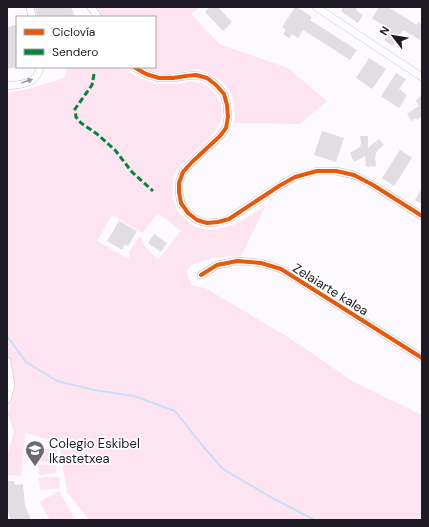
<svg xmlns="http://www.w3.org/2000/svg" width="429" height="527" font-family="'DM Sans',sans-serif">
<rect width="100%" height="100%" fill="#fcfafe"/>
<g fill="#fee3f1" fill-rule="evenodd">
<path d="M 96,7 L 200,7 L 191,14 L 219,44 L 288,68 L 327,101 L 300,124 L 235,123 L 234,99 L 223,82 L 201,69 L 167,74 L 151,71 L 143,67 L 155,67 L 155,17 L 102,17 Z"/>
<path d="M 68,67 L 125,67 C 138,81 156,85 175,84 C 179,84 183,83 187,82 C 202,80 214,89 220,103 C 233,132 184,152 174,176 C 172,181 173,189 172,194 C 172,205 182,218 191,224 C 199,229 208,231 217,229 C 224,227 231,226 238,223 C 248,218 257,211 266,205 L 241,256 L 216,257 L 193,264 L 187,270 L 188,277 L 192,285 L 199,287 L 205,288 L 288,337 L 354,382 L 422,415 L 422,520 L 89,520 L 67,492 L 59,443 L 25,433 L 21,476 L 7,475 L 7,456 L 14,432 L 8,414 L 15,385 L 11,361 L 7,355 L 7,93 L 32,88 L 64,78 ZM 158,213 L 181,231 L 158,260 L 145,247 L 140,236 L 129,252 L 130,260 L 97,241 L 112,215 L 142,233 Z"/>
<path d="M 57,448 L 57,461 L 32,463 L 31,450 Z"/>
<path d="M 56,464 L 56,473 L 39,475 L 38,465 Z"/>
<path d="M 59,477 L 60,488 L 40,490 L 39,478 Z"/>
<path d="M 59,491 L 75,520 L 50,520 L 40,502 Z"/>
</g>
<g fill="none" stroke-linecap="round" stroke-linejoin="round">
<path stroke="#c8dffa" stroke-width="2" d="M 7,336 L 26,362 L 57,381 L 94,390 L 134,396 L 175,411 L 201,444 L 223,469 L 274,499 L 315,520"/>
</g>
<g fill="#e2dde3">
<path d="M 35,7 L 71,7 L 75,17 L 37,17 Z"/>
<path d="M 210,7 L 218,7 L 232,22 L 223,31 L 205,12 Z"/>
<path d="M 295,7 L 297,7 L 312,17 L 310,20 L 357,50 L 350,60 L 303,30 L 298,38 L 292,34 L 289,38 L 283,34 L 286,30 L 282,27 Z"/>
<path d="M 343,7 L 358,7 L 356,10 L 363,15 L 358,23 L 341,11 Z"/>
<path d="M 379,7 L 388,7 L 417,25 L 418,22 L 422,25 L 422,41 L 403,30 L 393,46 L 384,40 L 390,30 L 372,18 Z"/>
<path d="M 17,25 L 17,67 L 7,69 L 7,27 Z"/>
<path d="M 369,58 L 386,69 L 372,89 L 356,78 Z"/>
<path d="M 396,73 L 406,79 L 399,89 L 407,95 L 399,108 L 381,96 Z"/>
<path d="M 422,94 L 422,117 L 420,117 L 418,120 L 414,118 L 412,122 L 407,114 L 419,106 L 416,101 Z"/>
<path d="M 322,131 L 344,138 L 336,162 L 314,155 Z"/>
<path d="M 360,136 L 368,136 L 368,148 L 379,139 L 384,145 L 378,150 L 376,153 L 375,158 L 376,166 L 366,167 L 365,156 L 354,162 L 350,153 L 357,149 L 360,147 L 361,143 Z"/>
<path d="M 400,150 L 412,158 L 394,186 L 382,178 Z"/>
<path d="M 422,188 L 422,204 L 415,200 Z"/>
<path d="M 119,221 L 137,231 L 128,246 L 125,244 L 122,250 L 107,241 Z"/>
<path d="M 154,234 L 167,243 L 161,252 L 148,243 Z"/>
<path d="M 7,481 L 14,481 L 15,485 L 23,484 L 25,505 L 31,520 L 11,520 L 7,509 Z"/>
</g>
<g fill="none" stroke-linecap="round" stroke-linejoin="round">
<defs>
<g id="minor">
<path d="M 30,7 L 32,17"/>
<path d="M 91,7 L 98,17"/>
<path d="M 316,7 L 422,77"/>
<path d="M 134,67 L 146,74 L 159,78 L 173,78 L 186,76 L 196,75 L 207,78 L 216,85 L 224,94 L 227,105 L 228,117 L 226,128 L 220,136 L 192,162 L 183,172 L 179,183 L 179,192 L 181,203 L 188,213 L 197,220 L 207,223 L 218,222 L 229,219 L 279,186 L 295,177 L 317,171 L 336,171 L 354,175 L 373,185 L 422,216"/>
<path d="M 7,86 C 22,84 36,85 40,67"/>
<path d="M 201,275 L 217,265 L 237,261 L 261,263 L 281,269 L 422,358"/>
<path d="M 7,361 L 11,385 L 7,400"/>
</g>
</defs>
<use href="#minor" stroke="#c2bfc5" stroke-width="8"/>
<use href="#minor" stroke="#fffeff" stroke-width="7"/>
<path stroke="#00873e" stroke-width="3" stroke-dasharray="6 3" stroke-linecap="butt" d="M 94,74 L 92,85 L 75,109 L 76,117 L 81,123 L 97,134 L 115,150 L 132,172 L 153,191"/>
<defs>
<g id="cycleway">
<path d="M 134,67 L 146,74 L 159,78 L 173,78 L 186,76 L 196,75 L 207,78 L 216,85 L 224,94 L 227,105 L 228,117 L 226,128 L 220,136 L 192,162 L 183,172 L 179,183 L 179,192 L 181,203 L 188,213 L 197,220 L 207,223 L 218,222 L 229,219 L 279,186 L 295,177 L 317,171 L 336,171 L 354,175 L 373,185 L 422,216"/>
<path d="M 201,275 L 217,265 L 237,261 L 261,263 L 281,269 L 422,358"/>
</g>
</defs>
<use href="#cycleway" stroke="#fff" stroke-width="6"/>
<use href="#cycleway" stroke="#e8590c" stroke-width="4"/>
</g>
<defs><path id="oneway-solid" d="M-6-.8H1V-3.2L6.5 0L1 3.2V.8H-6Z"/></defs>
<use fill="#9a989c" href="#oneway-solid" transform="translate(27 81) rotate(-19)"/>
<defs>
<symbol id="school-pin" viewBox="-11 -11 22 30"><path d="M0 17L-7.5 6A9.5 9.5 0 1 1 7.5 6Z" fill="#6c6970" stroke="#fff"/><path d="M0-5L7-2L0 1L-7-2ZM-4 1L0 2.5L4 1V4Q0 6-4 4Z" fill="#fff"/></symbol>
</defs>
<g fill-rule="evenodd">
<use href="#school-pin" x="24" y="439" width="22" height="30"/>
</g>
<g text-anchor="middle" stroke-width="3.5" stroke-linejoin="round" paint-order="stroke">
<g font-size="13" fill="#1e1b24" stroke="#fff">
<text transform="translate(331 289) rotate(32)" y="5">Zelaiarte kalea</text>
</g>
<g font-size="13" fill="#1e1b24" stroke="#fff" text-anchor="start">
<text x="49" y="448">Colegio Eskibel<tspan x="49" dy="15">Ikastetxea</tspan></text>
</g>
</g>
<rect width="429" height="527" fill="none" stroke="#1e1b24" stroke-width="16"/>
<rect x="16" y="16" width="140" height="52" fill="#ffffff" stroke="#a5a4a7"/>
<rect x="24" y="29" width="20" height="6" fill="#e8590c" stroke="#a5a4a7"/>
<text x="52" y="36" font-size="12" fill="#1e1b24">Ciclovía</text>
<rect x="24" y="49" width="20" height="6" fill="#00873e" stroke="#a5a4a7"/>
<text x="52" y="56" font-size="12" fill="#1e1b24">Sendero</text>
<g transform="translate(393 36) rotate(301)" stroke="#ffffff" stroke-width="3" paint-order="stroke">
<path d="M0-3L7 15L0 10L-7 15Z" fill="#1e1b24"/>
<text y="-6" font-size="11" font-weight="bold" text-anchor="middle" fill="#1e1b24">N</text>
</g>
</svg>
